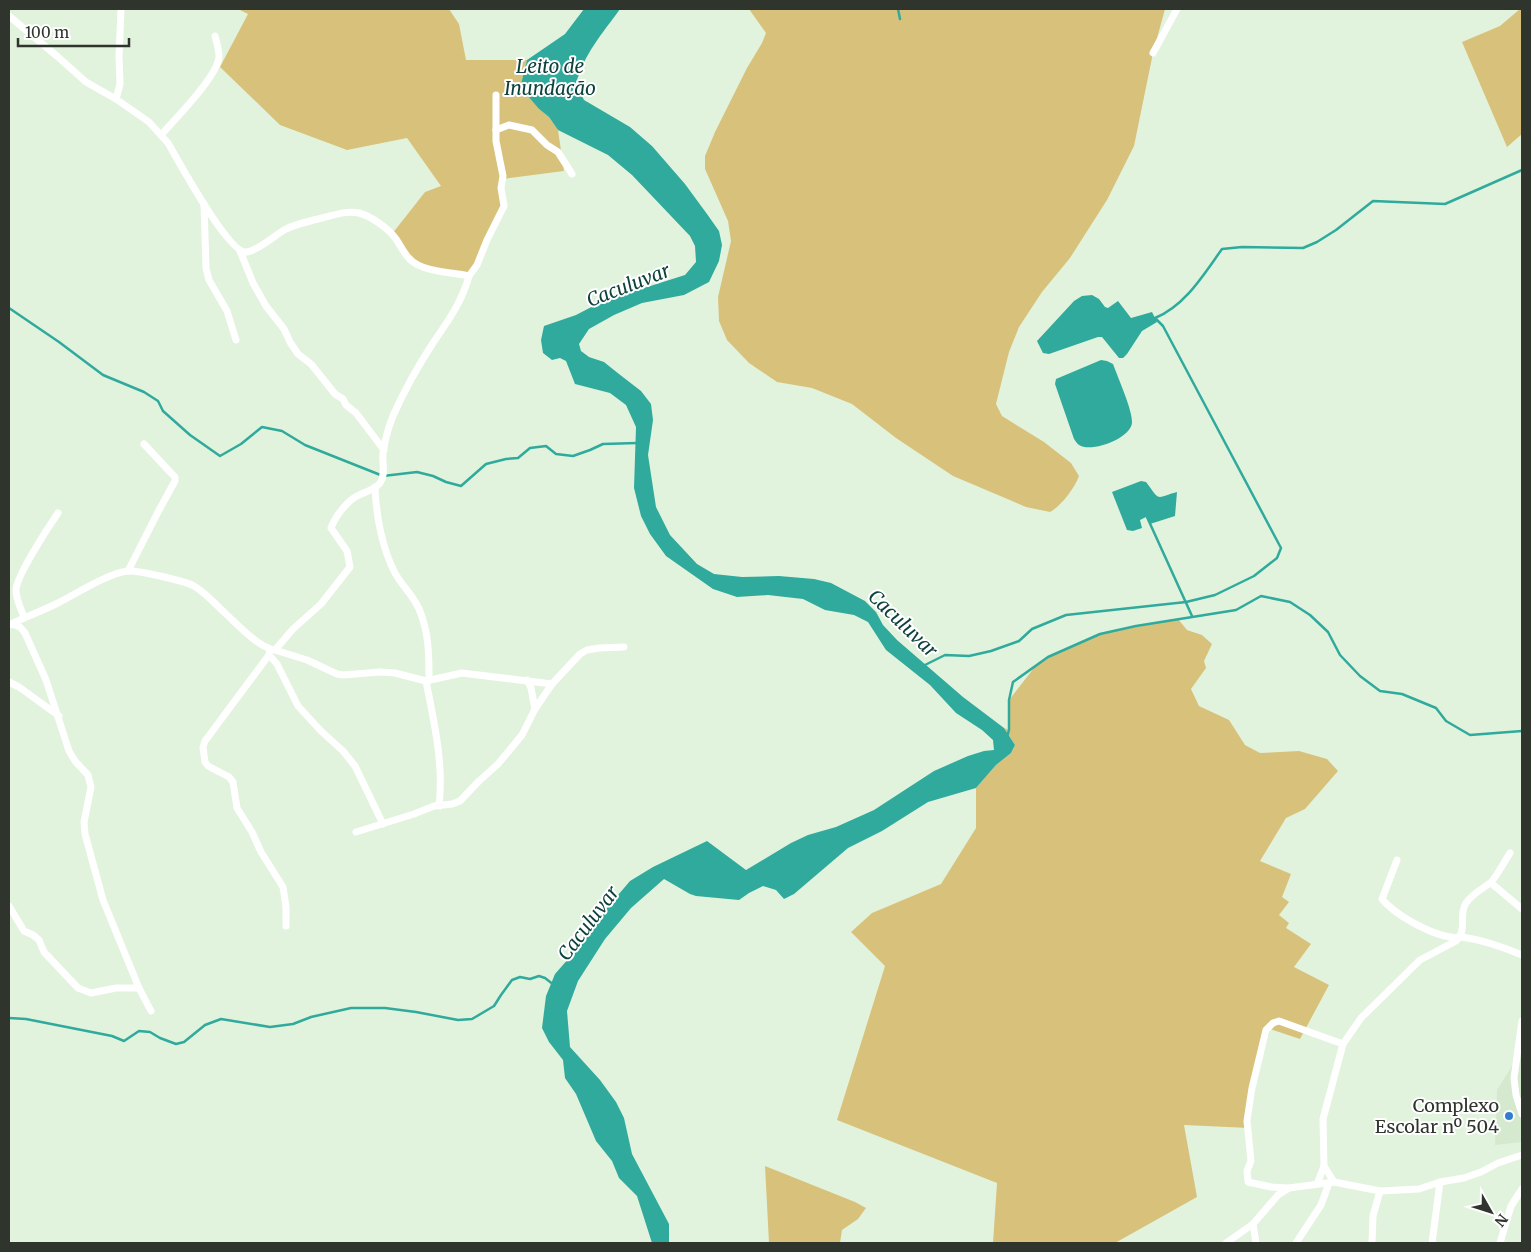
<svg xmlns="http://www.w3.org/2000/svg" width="1531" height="1252" font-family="Merriweather,serif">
<rect width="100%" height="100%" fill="#e2f3dd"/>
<path fill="#d4e9cd" d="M 1521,1052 L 1522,1142 L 1495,1145 L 1497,1090 Z"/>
<g fill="#d8c27b">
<path d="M 238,9 L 449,9 L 459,24 L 466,60 L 527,60 L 521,84 L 539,109 L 549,117 L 558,130 L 564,171 L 503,179 L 504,202 L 469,276 L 417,265 L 392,234 L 425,192 L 441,186 L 407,138 L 347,150 L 280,125 L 220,67 L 248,14 Z"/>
<path d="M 749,9 L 1165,9 L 1153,53 L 1134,146 L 1107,200 L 1070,258 L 1042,292 L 1019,327 L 1009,352 L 996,404 L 1002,416 L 1044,442 L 1071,463 L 1079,476 C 1075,488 1061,506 1050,512 L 1026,507 L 953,476 L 896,438 L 852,404 L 812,388 L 777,382 L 749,363 L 727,340 L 719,321 L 718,297 L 731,241 L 728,221 L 705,169 L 705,156 L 715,132 L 747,68 L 762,43 L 766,33 Z"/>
<path d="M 1520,9 L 1522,9 L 1522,134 L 1507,147 L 1462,42 L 1500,26 Z"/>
<path d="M 1178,619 L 1187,630 L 1202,635 L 1212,644 L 1204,661 L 1206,668 L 1191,689 L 1199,706 L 1229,720 L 1245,745 L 1260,753 L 1299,751 L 1327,759 L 1338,771 L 1305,809 L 1286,818 L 1260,861 L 1291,874 L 1282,897 L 1289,902 L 1279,915 L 1289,923 L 1286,928 L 1311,944 L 1294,967 L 1329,985 L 1300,1039 L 1270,1029 L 1257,1076 L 1249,1128 L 1184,1125 L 1197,1197 L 1115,1243 L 993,1243 L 997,1183 L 837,1120 L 885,966 L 851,932 L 872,913 L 941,884 L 976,828 L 976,788 L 996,765 L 1011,753 L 1015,745 L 1004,728 L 1009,730 L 1009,700 L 1037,664 L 1048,657 L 1100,634 Z"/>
<path d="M 765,1166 L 855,1202 L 866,1208 L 858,1219 L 842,1230 L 840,1243 L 769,1243 Z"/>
</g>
<g fill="#2faa9c">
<path d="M 584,9 L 620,9 C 602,34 584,54 576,84 L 584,100 L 630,127 L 652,146 L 685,184 L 707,214 L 719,231 L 722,245 L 719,261 L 709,282 L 684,295 L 642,303 L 614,315 L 589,329 L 579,344 L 581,351 L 589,357 L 604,362 L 619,374 L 641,391 L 651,404 L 653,420 L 648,455 L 656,507 L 670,535 L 697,564 L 714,574 L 742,577 L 779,576 L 814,579 L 831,583 L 865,601 L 876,612 L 883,625 L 897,640 L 963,697 L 1004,728 L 1015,745 L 1011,753 L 996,765 L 976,788 L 928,802 L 882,831 L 848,848 L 794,894 L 784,899 L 776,890 L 763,886 L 749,893 L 739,900 L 696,896 L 690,894 L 664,879 L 631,908 L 605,939 L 578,981 L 567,1011 L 570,1047 L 600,1080 L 616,1102 L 624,1118 L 632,1154 L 669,1224 L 669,1243 L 652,1243 L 637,1196 L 619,1178 L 612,1161 L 596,1141 L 576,1094 L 565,1078 L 563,1060 L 549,1042 L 542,1028 L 546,996 L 555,974 L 584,941 L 607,908 L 630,881 L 653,867 L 707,841 L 746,870 L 791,843 L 808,835 L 836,827 L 874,810 L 934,771 L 968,756 L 984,751 L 994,750 L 993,740 L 982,730 L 956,713 L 930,685 L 886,650 L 868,622 L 854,615 L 825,610 L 803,599 L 768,595 L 737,597 L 713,589 L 666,556 L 650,534 L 641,516 L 634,488 L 636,427 L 626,405 L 610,393 L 575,384 L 566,361 L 560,358 L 552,360 L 543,353 L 541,340 L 544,326 L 576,315 L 603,301 L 685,275 L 696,262 L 695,246 L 690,236 L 632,175 L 608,155 L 558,130 L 549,117 L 539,109 L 528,96 L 521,84 L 527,60 L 565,34 Z"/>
<path d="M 1092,295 L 1099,299 L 1105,307 L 1108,308 L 1118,301 L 1131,318 L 1152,312 L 1157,322 L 1142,331 L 1127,354 L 1123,358 L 1119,358 L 1102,337 L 1098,337 L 1049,354 L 1043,353 L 1037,341 L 1074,301 L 1082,296 Z"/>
<path d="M 1101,360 L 1107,361 L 1113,364 C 1118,378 1133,411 1132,423 C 1130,439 1091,453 1079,445 C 1077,444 1075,440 1074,439 L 1055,384 L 1056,379 Z"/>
<path d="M 1141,481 L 1146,482 C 1161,502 1155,498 1177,492 L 1175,516 L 1150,524 L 1146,517 L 1140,520 L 1142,528 L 1133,531 L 1127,530 L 1112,492 Z"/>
</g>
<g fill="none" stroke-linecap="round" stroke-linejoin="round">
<g stroke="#2faa9c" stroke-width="2.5">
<path d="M 898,9 L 900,19"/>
<path d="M 9,308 L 59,342 L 103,375 L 144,392 L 158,401 L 163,411 L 190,435 L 220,456 L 241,444 L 262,427 L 282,431 L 305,445 L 383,476 L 417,472 L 433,476 L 446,482 L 461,486 L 486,464 L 506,459 L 518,458 L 530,448 L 546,446 L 556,454 L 573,456 L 590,450 L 603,444 L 637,443"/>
<path d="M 1147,517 L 1192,616"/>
<path d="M 925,665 L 945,655 L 969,656 L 991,651 L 1019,641 L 1032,629 L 1066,615 L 1186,602 L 1215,595 L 1254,576 L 1277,558 L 1281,548 L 1163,326 L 1155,318 C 1185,306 1204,274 1222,249 L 1242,247 L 1303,248 L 1317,242 L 1336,230 L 1373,201 L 1445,204 L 1522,170"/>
<path d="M 1007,737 L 1009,730 L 1009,700 L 1013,682 L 1048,657 L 1100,634 L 1136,626 L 1236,610 L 1261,596 L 1290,602 L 1310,615 L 1328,632 L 1340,655 L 1360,676 L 1380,691 L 1402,694 L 1436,708 L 1446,721 L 1470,735 L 1522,731"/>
<path d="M 9,1018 L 26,1019 L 112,1036 L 124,1041 L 139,1031 L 150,1032 L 160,1038 L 176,1044 L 184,1042 L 205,1025 L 221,1019 L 270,1027 L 293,1024 L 311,1017 L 351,1008 L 385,1008 L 416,1012 L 458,1020 L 472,1019 L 494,1006 L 501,995 L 512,980 L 520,977 L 530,979 L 539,976 L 545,978 L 554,985"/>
</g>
<g stroke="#fff" stroke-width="7">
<path d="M 9,16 L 58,57 L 86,82 L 116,99 L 149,122 L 168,143 C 178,160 229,255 247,252 C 259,250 275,235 286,229 C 296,224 307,222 318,219 C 331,216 346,210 359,213 C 371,216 389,229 396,239 C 402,248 407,260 418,265 C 433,273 453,272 469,276 C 462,302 448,321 433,343 C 418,366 404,391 393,416 C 388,428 385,440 383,453 C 382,463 386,475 380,483 C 375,490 364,492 357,496 C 346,502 335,517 331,528 L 347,551 L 350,567 L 321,604 L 293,629 L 275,650 C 259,648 238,625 226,614 C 216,605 206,593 194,586 C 185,581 138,570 127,571 C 107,574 76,594 58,603 C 42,611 25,617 9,625"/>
<path d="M 1153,53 L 1177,9"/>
<path d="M 116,99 L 120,84 L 119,57 L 121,9"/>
<path d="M 496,130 L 509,125 L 532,130 L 547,145 L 558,152 L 572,174"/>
<path d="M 161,135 C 175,119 219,75 219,56 C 219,50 217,43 215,36"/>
<path d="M 204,204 L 206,268 L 209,280 L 227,311 L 236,340"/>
<path d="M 240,251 L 253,283 L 266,306 L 284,329 L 290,342 L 298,354 L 311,364 L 335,394 L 343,399 L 346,405 L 356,413 L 384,450"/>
<path d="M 469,276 L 477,265 L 487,240 L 504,206 L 501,188 L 503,176 L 496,141 L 496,95"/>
<path d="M 375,487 C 376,515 382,548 395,573 C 402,586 413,595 419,609 C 429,632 429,655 429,680"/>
<path d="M 128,571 L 158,512 L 175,481 L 175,477 L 171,473 L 144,444"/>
<path d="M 24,617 C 21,609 16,599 16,591 C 15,578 49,526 58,513"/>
<path d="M 12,624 L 20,627 L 25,633 L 46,680 L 69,751 L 75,761 L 88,775 L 91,787 L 84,822 L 85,834 L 103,900 L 139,988 L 151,1011"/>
<path d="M 270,649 L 269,655 L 205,741 L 203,747 L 205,762 L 208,766 L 229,777 L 233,782 L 237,808 L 252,832 L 261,852 L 283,887 L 286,907 L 286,926"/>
<path d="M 275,650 L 307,660 L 337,674 L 343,675 L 380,672 L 395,673 L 426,681 L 462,673 L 552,684"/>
<path d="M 269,655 L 277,664 L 298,706 L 321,731 L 343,751 L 355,766 L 383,824"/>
<path d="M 527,680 L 531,688 L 535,709"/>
<path d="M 426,681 C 434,722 444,764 439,806"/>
<path d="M 9,682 L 19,687 L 59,716"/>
<path d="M 356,832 L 414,814 L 434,806 L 452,804 L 460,801 L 478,782 L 498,764 L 522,735 L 535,709 L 552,684 L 580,654 L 587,650 L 599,648 L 624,647"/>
<path d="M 1397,860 L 1382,899 C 1395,915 1430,934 1450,937 C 1454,938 1458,937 1462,937 C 1483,940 1503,947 1522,955"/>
<path d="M 1491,883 L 1522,909"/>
<path d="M 9,906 L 24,931 L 33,935 L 39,940 L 44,952 L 78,988 L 91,993 L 116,988 L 139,988"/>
<path d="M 1522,1021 L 1514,1078 L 1516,1095 L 1522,1114"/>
<path d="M 1324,1166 L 1334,1182"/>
<path d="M 1317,1184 L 1324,1166 L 1323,1119 L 1343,1044 L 1361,1018 L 1420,960 L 1456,941 C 1468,930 1458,915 1466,903 C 1472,894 1482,889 1490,883 C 1494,881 1506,859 1510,853"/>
<path d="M 1288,1188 L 1271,1187 L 1248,1182 L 1247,1171 L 1251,1161 L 1247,1121 L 1252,1088 L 1266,1030 L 1273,1023 L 1279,1021 L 1343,1044"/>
<path d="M 1253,1224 L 1256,1243"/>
<path d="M 1226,1243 L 1253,1224 L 1278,1195 L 1289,1188 L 1334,1182 L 1380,1191 L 1419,1189 L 1440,1182 L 1464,1178 L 1481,1172 L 1498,1163 L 1522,1155"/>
<path d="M 1296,1243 L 1321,1205 L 1329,1183"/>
<path d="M 1372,1243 L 1373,1216 L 1380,1191"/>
<path d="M 1432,1243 L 1440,1182"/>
<path d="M 1500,1243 L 1511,1206 L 1522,1189"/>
</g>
</g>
<circle fill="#317ece" stroke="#fff" stroke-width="2" cx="1509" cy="1116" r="5"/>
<g text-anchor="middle" stroke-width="4" stroke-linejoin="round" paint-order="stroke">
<g font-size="18" fill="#2f352d" stroke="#fff" text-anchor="end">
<text x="1499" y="1112">Complexo<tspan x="1499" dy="21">Escolar nº 504</tspan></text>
</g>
<g font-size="19" font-style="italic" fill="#0d423c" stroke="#fff">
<text x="550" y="73">Leito de<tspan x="550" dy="22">Inundação</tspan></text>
<text transform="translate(628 285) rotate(-21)" y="7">Caculuvar</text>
<text transform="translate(903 623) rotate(44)" y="7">Caculuvar</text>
<text transform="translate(588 923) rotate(-53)" y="7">Caculuvar</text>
</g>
</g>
<rect width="1531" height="1252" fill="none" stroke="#2f352d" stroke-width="20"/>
<g transform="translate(1491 1212) rotate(129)" stroke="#ffffff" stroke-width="4" paint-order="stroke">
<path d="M0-4L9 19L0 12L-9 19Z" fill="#2f352d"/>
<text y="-8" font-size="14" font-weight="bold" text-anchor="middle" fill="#2f352d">N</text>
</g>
<path d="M18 38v8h111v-8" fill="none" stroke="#2f352d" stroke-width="2.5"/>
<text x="25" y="38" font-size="15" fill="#2f352d" stroke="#ffffff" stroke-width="4" paint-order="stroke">100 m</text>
</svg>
